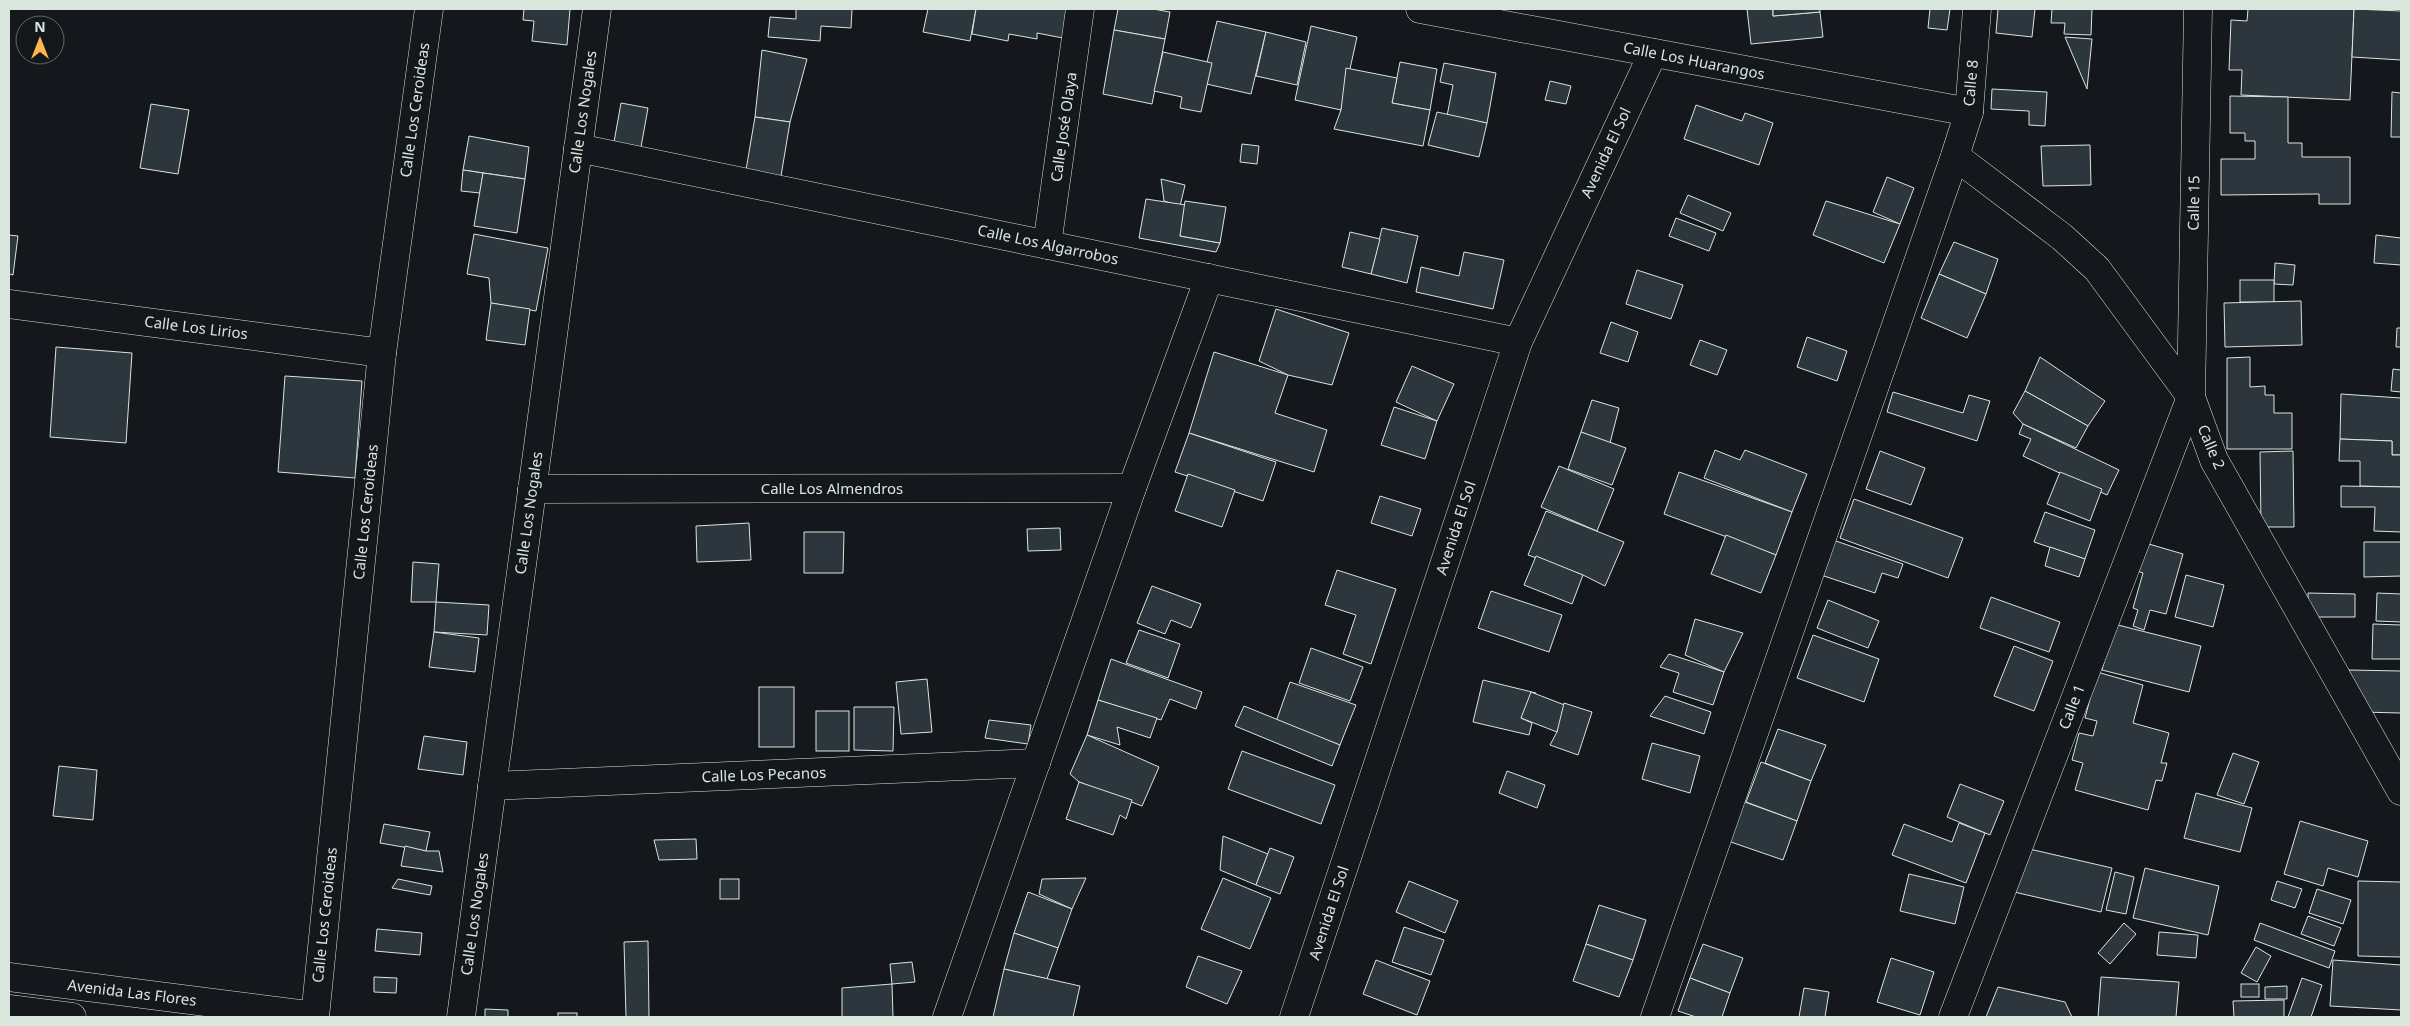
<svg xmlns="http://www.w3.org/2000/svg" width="2410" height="1026" font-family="'Noto Sans',sans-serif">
<rect width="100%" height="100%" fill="#14181c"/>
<g fill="#2c363c" stroke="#d8e6dc">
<path d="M 524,9 L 570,9 L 567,45 L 532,41 L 534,21 L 523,20 Z"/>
<path d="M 796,9 L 852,9 L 851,28 L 821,26 L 820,41 L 768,37 L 770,17 L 796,19 Z"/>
<path d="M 928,9 L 976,9 L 970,41 L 923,32 Z"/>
<path d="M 976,9 L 1074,9 L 1068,39 L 1037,33 L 1037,39 L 1009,34 L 1008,41 L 972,34 Z"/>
<path d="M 1118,9 L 1153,9 L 1170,12 L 1165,39 L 1114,30 Z"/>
<path d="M 1747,9 L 1773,9 L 1773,16 L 1820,12 L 1823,37 L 1751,44 Z"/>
<path d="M 1773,9 L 1820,9 L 1820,12 L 1773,16 Z"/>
<path d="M 1930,9 L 1950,9 L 1947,30 L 1928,28 Z"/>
<path d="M 1998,9 L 2035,9 L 2032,37 L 1996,33 Z"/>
<path d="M 2052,9 L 2092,9 L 2091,35 L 2064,34 L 2065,23 L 2051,23 Z"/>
<path d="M 2248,9 L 2354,9 L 2350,100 L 2241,95 L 2242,70 L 2229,70 L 2231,20 L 2247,21 Z"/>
<path d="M 2354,9 L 2401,11 L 2401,60 L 2352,57 Z"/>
<path d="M 1217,21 L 1266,32 L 1251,94 L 1202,83 Z"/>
<path d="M 1311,26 L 1357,37 L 1341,110 L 1295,100 Z"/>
<path d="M 1114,30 L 1165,39 L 1152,104 L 1103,94 Z"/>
<path d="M 1266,32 L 1306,42 L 1297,85 L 1256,76 Z"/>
<path d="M 2065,37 L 2092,39 L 2087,89 Z"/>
<path d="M 762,50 L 807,59 L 790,122 L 755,117 Z"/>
<path d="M 1163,52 L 1212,63 L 1201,112 L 1180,108 L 1182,97 L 1154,91 Z"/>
<path d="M 1400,62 L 1437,69 L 1430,110 L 1392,103 Z"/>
<path d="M 1444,63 L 1496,73 L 1487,123 L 1447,116 L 1453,85 L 1440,82 Z"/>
<path d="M 1346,68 L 1397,78 L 1392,103 L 1430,110 L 1423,146 L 1334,129 L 1341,110 Z"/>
<path d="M 1550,81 L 1571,86 L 1566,104 L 1545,100 Z"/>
<path d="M 1992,89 L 2047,92 L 2045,126 L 2029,125 L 2029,111 L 1991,109 Z"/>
<path d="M 2392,92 L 2401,93 L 2401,137 L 2391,137 Z"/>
<path d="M 2230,96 L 2288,97 L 2288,143 L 2302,143 L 2302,157 L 2350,157 L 2350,204 L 2319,204 L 2319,194 L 2221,195 L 2221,159 L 2255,159 L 2255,141 L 2245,141 L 2245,133 L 2230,133 Z"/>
<path d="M 621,103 L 648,108 L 641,147 L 614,142 Z"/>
<path d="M 151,104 L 189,110 L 178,174 L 140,168 Z"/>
<path d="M 1696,105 L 1742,121 L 1745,113 L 1773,123 L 1759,165 L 1684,139 Z"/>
<path d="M 1437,112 L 1487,123 L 1479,157 L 1428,145 Z"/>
<path d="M 755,117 L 790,122 L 781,176 L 746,170 Z"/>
<path d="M 469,136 L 529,147 L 525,179 L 463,170 Z"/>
<path d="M 1242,144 L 1259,146 L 1257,164 L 1240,162 Z"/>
<path d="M 2090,145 L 2091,185 L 2043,186 L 2041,146 Z"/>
<path d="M 463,170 L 483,173 L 480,193 L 461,191 Z"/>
<path d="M 483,173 L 525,179 L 517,233 L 474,226 Z"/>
<path d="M 1887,177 L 1914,188 L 1900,224 L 1873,212 Z"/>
<path d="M 1161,179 L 1185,185 L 1180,206 L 1164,201 Z"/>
<path d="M 1688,195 L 1731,213 L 1723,231 L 1680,213 Z"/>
<path d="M 1146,199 L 1186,205 L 1180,236 L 1220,243 L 1216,252 L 1139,238 Z"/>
<path d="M 1185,201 L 1226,207 L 1220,243 L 1180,236 Z"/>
<path d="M 1826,201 L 1900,224 L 1884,263 L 1813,235 Z"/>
<path d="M 1676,218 L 1716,233 L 1709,251 L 1669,236 Z"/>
<path d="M 1382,228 L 1418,236 L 1407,283 L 1371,274 Z"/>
<path d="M 1350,232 L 1380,239 L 1371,274 L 1342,267 Z"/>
<path d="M 474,234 L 548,248 L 536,311 L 491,303 L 489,278 L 467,274 Z"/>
<path d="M 9,235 L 18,236 L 13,275 L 9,274 Z"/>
<path d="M 2376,235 L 2401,238 L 2401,265 L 2374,263 Z"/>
<path d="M 1954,242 L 1998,259 L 1986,294 L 1939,274 Z"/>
<path d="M 1464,252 L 1504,260 L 1493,309 L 1416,292 L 1421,267 L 1459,276 Z"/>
<path d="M 2275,263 L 2295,265 L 2293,285 L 2274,284 Z"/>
<path d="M 1637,270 L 1683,285 L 1671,319 L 1626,304 Z"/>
<path d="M 1939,274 L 1986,294 L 1967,338 L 1921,318 Z"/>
<rect x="2240" y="280" width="34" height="22"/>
<path d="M 2301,301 L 2302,345 L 2225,347 L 2224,303 Z"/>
<path d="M 491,303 L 530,309 L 525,345 L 486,340 Z"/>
<path d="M 1276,309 L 1349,333 L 1332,385 L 1288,375 L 1259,361 Z"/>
<path d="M 1611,322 L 1638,332 L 1628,362 L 1600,353 Z"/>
<path d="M 2397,328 L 2401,328 L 2401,347 L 2396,347 Z"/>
<path d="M 1807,337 L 1847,351 L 1837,381 L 1797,367 Z"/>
<path d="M 1700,340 L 1727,350 L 1717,375 L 1690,365 Z"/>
<path d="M 56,347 L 132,353 L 126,443 L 50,437 Z"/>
<path d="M 1214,352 L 1288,375 L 1275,413 L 1327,430 L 1314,472 L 1189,433 Z"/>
<path d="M 2040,357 L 2105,401 L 2088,426 L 2025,391 Z"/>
<path d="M 2250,357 L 2250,387 L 2265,386 L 2265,395 L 2274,395 L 2274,413 L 2292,413 L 2292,449 L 2227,449 L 2227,358 Z"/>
<path d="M 1412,366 L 1454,384 L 1437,421 L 1396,402 Z"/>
<path d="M 2393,369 L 2401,370 L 2401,392 L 2391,391 Z"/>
<path d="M 285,376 L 362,381 L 355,478 L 278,472 Z"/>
<path d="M 2025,391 L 2088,426 L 2076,448 L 2023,424 L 2013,413 Z"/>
<path d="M 1893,392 L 1963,413 L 1969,395 L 1990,401 L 1977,441 L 1887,412 Z"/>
<path d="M 2341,394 L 2401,398 L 2401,455 L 2392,455 L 2392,441 L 2340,439 Z"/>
<path d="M 1592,400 L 1619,408 L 1610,443 L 1581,432 Z"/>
<path d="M 1394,407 L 1437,421 L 1425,459 L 1381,445 Z"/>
<path d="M 2023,424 L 2119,470 L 2107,495 L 2023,456 L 2031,439 L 2019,434 Z"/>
<path d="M 1581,432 L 1626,448 L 1612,485 L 1568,469 Z"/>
<path d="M 1189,433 L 1276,462 L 1263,501 L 1175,472 Z"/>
<path d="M 2340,439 L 2392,441 L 2392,455 L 2401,455 L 2401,487 L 2360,486 L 2360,461 L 2339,461 Z"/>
<path d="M 1715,450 L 1740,460 L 1745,450 L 1807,474 L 1792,512 L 1704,478 Z"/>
<path d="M 1880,451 L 1925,468 L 1911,505 L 1866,489 Z"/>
<path d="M 2293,451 L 2294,527 L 2261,527 L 2260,452 Z"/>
<path d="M 1559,466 L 1614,489 L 1597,531 L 1541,507 Z"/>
<path d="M 1679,472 L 1792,512 L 1776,555 L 1664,514 Z"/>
<path d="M 2060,472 L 2102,489 L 2090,521 L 2047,504 Z"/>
<path d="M 1188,474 L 1235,490 L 1222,527 L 1175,511 Z"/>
<path d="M 2341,486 L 2401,487 L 2401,532 L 2374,531 L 2375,507 L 2341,507 Z"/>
<path d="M 1380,496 L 1421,509 L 1412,536 L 1371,523 Z"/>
<path d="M 1854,499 L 1963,538 L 1948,578 L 1840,538 Z"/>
<path d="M 1546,511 L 1624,542 L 1605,586 L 1583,575 L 1528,555 Z"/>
<path d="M 2045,512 L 2095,530 L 2085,559 L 2034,542 Z"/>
<path d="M 749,523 L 751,560 L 697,562 L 696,526 Z"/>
<path d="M 1060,528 L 1061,550 L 1028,551 L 1027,529 Z"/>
<path d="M 804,532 L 844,532 L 843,573 L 804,573 Z"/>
<path d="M 1726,535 L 1776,555 L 1761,593 L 1711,574 Z"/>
<path d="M 1833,540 L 1903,564 L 1898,578 L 1882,573 L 1875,593 L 1821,575 Z"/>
<path d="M 2142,542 L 2183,554 L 2166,614 L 2150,610 L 2144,630 L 2133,626 L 2138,610 L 2133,608 L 2143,573 L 2134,570 Z"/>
<path d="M 2364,542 L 2401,542 L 2401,576 L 2364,577 Z"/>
<path d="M 2050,547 L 2085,559 L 2079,577 L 2045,566 Z"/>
<path d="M 1536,556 L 1583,575 L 1572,604 L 1524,585 Z"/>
<path d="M 413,562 L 439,564 L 436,602 L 411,602 Z"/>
<path d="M 1337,570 L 1396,589 L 1371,664 L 1343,654 L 1356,615 L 1325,605 Z"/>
<path d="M 2186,575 L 2224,585 L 2213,627 L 2175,617 Z"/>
<path d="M 1152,586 L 1201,604 L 1191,628 L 1171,620 L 1165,634 L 1137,623 Z"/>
<path d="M 1491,591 L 1562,615 L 1549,652 L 1478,628 Z"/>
<path d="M 2308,593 L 2355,594 L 2355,617 L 2308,617 Z"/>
<path d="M 2377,593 L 2401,594 L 2401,622 L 2376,621 Z"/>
<path d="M 1991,597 L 2060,622 L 2049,652 L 1980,628 Z"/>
<path d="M 1828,600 L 1879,621 L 1868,648 L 1817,628 Z"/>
<path d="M 436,602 L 489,605 L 487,635 L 434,632 Z"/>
<path d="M 1695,619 L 1743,633 L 1724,672 L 1685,655 Z"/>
<path d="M 2114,624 L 2201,646 L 2189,692 L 2102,670 Z"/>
<path d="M 2373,624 L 2401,625 L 2401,659 L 2372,659 Z"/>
<path d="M 1139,630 L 1180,644 L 1168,678 L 1126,663 Z"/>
<path d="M 434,632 L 479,638 L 475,672 L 429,667 Z"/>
<path d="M 1813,635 L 1879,659 L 1864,702 L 1797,678 Z"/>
<path d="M 2014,646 L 2053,661 L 2034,711 L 1994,696 Z"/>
<path d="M 1311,648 L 1363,667 L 1350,701 L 1299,683 Z"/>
<path d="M 1669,654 L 1724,672 L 1713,705 L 1673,692 L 1679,673 L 1660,667 Z"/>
<path d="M 1111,659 L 1202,692 L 1196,709 L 1170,699 L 1161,720 L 1098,700 Z"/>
<path d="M 2349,670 L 2401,671 L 2401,713 L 2360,712 Z"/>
<path d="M 2097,672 L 2143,685 L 2133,723 L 2169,733 L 2161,763 L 2167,763 L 2162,781 L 2156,780 L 2148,810 L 2075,790 L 2083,763 L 2072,760 L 2079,733 L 2093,736 L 2097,721 L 2085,718 Z"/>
<path d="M 927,679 L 932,732 L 901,734 L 896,682 Z"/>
<path d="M 1483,680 L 1536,693 L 1521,718 L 1532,723 L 1529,735 L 1473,722 Z"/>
<path d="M 1290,682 L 1356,705 L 1340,745 L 1276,722 Z"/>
<rect x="759" y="687" width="35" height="60"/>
<path d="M 1531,692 L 1567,706 L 1557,732 L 1521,718 Z"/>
<path d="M 1665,696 L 1711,712 L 1704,734 L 1650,716 Z"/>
<path d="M 1098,700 L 1157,718 L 1150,738 L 1117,727 L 1120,745 L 1087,735 Z"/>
<path d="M 1564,703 L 1592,712 L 1578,755 L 1550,745 L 1557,732 Z"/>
<path d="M 1244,706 L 1340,745 L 1332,766 L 1235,726 Z"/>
<path d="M 854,707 L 894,707 L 893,751 L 854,750 Z"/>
<rect x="816" y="711" width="33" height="40"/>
<path d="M 989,720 L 1031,725 L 1028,744 L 985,738 Z"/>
<path d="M 1778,729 L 1826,745 L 1811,781 L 1765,763 Z"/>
<path d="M 1087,735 L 1159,767 L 1142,806 L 1079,782 L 1070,774 Z"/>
<path d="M 424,736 L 467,742 L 463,775 L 418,769 Z"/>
<path d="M 1652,743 L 1700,756 L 1690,793 L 1642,779 Z"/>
<path d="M 1242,751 L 1335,785 L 1321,824 L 1228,789 Z"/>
<path d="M 2233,753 L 2259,762 L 2244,804 L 2217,795 Z"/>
<path d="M 1761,762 L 1811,781 L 1797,821 L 1746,802 Z"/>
<path d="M 59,766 L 97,770 L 93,820 L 53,816 Z"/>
<path d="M 1507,771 L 1545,785 L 1537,808 L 1499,793 Z"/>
<path d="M 1079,782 L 1132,800 L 1126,819 L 1120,815 L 1113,835 L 1066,819 Z"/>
<path d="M 1960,784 L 2004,801 L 1990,835 L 1947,817 Z"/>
<path d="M 2196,793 L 2252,808 L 2240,852 L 2184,838 Z"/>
<path d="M 1742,801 L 1797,821 L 1783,860 L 1728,841 Z"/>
<path d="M 2300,821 L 2368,841 L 2358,877 L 2328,868 L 2323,886 L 2284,874 Z"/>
<path d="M 1959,823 L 1985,833 L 1966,883 L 1892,855 L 1904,824 L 1952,842 Z"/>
<path d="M 384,824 L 430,832 L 426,851 L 380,843 Z"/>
<path d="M 1223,836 L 1268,854 L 1256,885 L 1220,870 Z"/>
<path d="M 696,839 L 697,859 L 659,860 L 654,840 Z"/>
<path d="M 405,846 L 426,851 L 439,851 L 443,872 L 401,866 Z"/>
<path d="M 1270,848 L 1294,857 L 1280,894 L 1256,885 Z"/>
<path d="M 2025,848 L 2112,868 L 2101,912 L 2014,892 Z"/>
<path d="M 2145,868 L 2219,886 L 2208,935 L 2133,918 Z"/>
<path d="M 2115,872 L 2134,877 L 2126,914 L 2106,910 Z"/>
<path d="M 1909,874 L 1964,887 L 1955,924 L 1900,911 Z"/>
<path d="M 1086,878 L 1072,909 L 1039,894 L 1042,879 Z"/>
<path d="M 1223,878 L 1271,898 L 1250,949 L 1201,929 Z"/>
<path d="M 398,879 L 432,886 L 430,895 L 392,888 Z"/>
<rect x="720" y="879" width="19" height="20"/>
<path d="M 1409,881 L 1458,901 L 1445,933 L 1396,912 Z"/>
<path d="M 2277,881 L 2302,889 L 2295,908 L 2271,900 Z"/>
<path d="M 2358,881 L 2401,882 L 2401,957 L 2358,956 Z"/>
<path d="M 2317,889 L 2351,900 L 2343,924 L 2309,913 Z"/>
<path d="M 1028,892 L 1072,909 L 1058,948 L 1014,933 Z"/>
<path d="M 1599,905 L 1646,920 L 1633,960 L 1586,944 Z"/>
<path d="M 2308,916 L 2341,928 L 2334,946 L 2301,934 Z"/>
<path d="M 2124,923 L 2136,934 L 2110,964 L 2098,953 Z"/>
<path d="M 2260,923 L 2335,951 L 2329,968 L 2254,940 Z"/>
<path d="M 1404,927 L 1444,940 L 1431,975 L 1392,962 Z"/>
<path d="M 377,929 L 422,933 L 420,955 L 375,951 Z"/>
<path d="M 2159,932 L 2198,935 L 2196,958 L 2157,955 Z"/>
<path d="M 1014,933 L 1058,948 L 1047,979 L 1004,969 Z"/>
<path d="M 648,941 L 649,1017 L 626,1017 L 624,942 Z"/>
<path d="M 1586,944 L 1633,960 L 1619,997 L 1573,981 Z"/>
<path d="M 1703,944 L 1743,958 L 1730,993 L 1690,978 Z"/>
<path d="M 2256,947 L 2271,956 L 2257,982 L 2241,973 Z"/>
<path d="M 1198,956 L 1242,971 L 1227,1004 L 1186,987 Z"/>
<path d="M 1891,958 L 1934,972 L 1920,1015 L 1877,1002 Z"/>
<path d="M 1376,960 L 1430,981 L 1417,1015 L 1363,994 Z"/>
<path d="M 2333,960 L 2401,965 L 2401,1010 L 2330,1006 Z"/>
<path d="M 912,962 L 915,982 L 892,984 L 890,964 Z"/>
<path d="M 1004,969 L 1080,986 L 1073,1017 L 993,1017 Z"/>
<path d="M 374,977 L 397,978 L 396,993 L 374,992 Z"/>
<path d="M 2101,977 L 2179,982 L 2176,1017 L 2098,1017 Z"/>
<path d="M 1690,978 L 1730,993 L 1722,1017 L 1696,1017 L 1678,1011 Z"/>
<path d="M 2302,978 L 2322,985 L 2311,1017 L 2288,1017 Z"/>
<path d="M 892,984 L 893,1017 L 842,1017 L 842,988 Z"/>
<rect x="2241" y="984" width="18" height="13"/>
<path d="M 2287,986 L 2287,999 L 2265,999 L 2265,987 Z"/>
<path d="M 1998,987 L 2065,1002 L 2072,1017 L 1986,1017 Z"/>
<path d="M 1804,988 L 1829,992 L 1825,1017 L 1799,1017 Z"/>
<path d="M 2284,1000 L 2284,1017 L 2234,1017 L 2233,1001 Z"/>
<path d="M 485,1009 L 508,1010 L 508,1017 L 485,1017 Z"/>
<rect x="558" y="1013" width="19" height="4"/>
</g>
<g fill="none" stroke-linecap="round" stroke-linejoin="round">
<defs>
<g id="minor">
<path d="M 1420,9 L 1969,112"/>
<path d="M 578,148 L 1518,342"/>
<path d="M 1955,156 L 2062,237 L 2097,269 L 2191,397 L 2214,460 L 2401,791"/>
<path d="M 1047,245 L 1080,9"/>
<path d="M 9,304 L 382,353"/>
<path d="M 532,489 L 1132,488"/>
<path d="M 492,786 L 1036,763"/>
<path d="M 9,977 L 315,1016"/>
<path d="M 9,1009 L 72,1017"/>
<path d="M 315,1017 L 382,353 L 429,9"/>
<path d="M 461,1017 L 597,9"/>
<path d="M 947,1017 L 1132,488 L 1209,278"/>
<path d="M 1294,1017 L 1518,342 L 1653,53"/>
<path d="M 1655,1017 L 1955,156 L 1969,112 L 1977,9"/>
<path d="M 1953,1017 L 2191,397 L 2198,9"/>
</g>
</defs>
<use href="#minor" stroke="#d8e6dc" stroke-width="29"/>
<use href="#minor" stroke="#14181c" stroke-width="28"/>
</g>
<g text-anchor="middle" stroke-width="4" stroke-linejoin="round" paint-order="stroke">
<g font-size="15" fill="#d8e6dc" stroke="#14181c">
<text transform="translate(1694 61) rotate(11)" y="5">Calle Los Huarangos</text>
<text transform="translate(1971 83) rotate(-85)" y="5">Calle 8</text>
<text transform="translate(415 110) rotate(-82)" y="5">Calle Los Ceroideas</text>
<text transform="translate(583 112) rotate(-82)" y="5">Calle Los Nogales</text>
<text transform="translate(1064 127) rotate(-82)" y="5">Calle José Olaya</text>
<text transform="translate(1606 153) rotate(-65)" y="5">Avenida El Sol</text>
<text transform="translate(2194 203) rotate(-89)" y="5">Calle 15</text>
<text transform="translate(1048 245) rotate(12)" y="5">Calle Los Algarrobos</text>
<text transform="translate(196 328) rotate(7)" y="5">Calle Los Lirios</text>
<text transform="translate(2211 447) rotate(67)" y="5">Calle 2</text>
<text x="832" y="494">Calle Los Almendros</text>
<text transform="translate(366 512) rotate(-84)" y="5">Calle Los Ceroideas</text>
<text transform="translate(529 513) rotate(-82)" y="5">Calle Los Nogales</text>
<text transform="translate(1456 528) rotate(-72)" y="5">Avenida El Sol</text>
<text transform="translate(2072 707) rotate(-69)" y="5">Calle 1</text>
<text transform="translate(764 775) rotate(-2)" y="5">Calle Los Pecanos</text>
<text transform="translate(1329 913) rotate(-72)" y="5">Avenida El Sol</text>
<text transform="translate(475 914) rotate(-82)" y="5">Calle Los Nogales</text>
<text transform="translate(325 915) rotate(-84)" y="5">Calle Los Ceroideas</text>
<text transform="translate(132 993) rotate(7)" y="5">Avenida Las Flores</text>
</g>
</g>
<rect width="2410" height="1026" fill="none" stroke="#d8e6dc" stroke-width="20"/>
<g transform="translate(40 40)"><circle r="24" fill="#14181c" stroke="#626a69"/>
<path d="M0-4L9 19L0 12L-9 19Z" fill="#ffb74d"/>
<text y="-8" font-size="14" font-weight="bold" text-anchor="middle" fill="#d8e6dc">N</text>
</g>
</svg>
